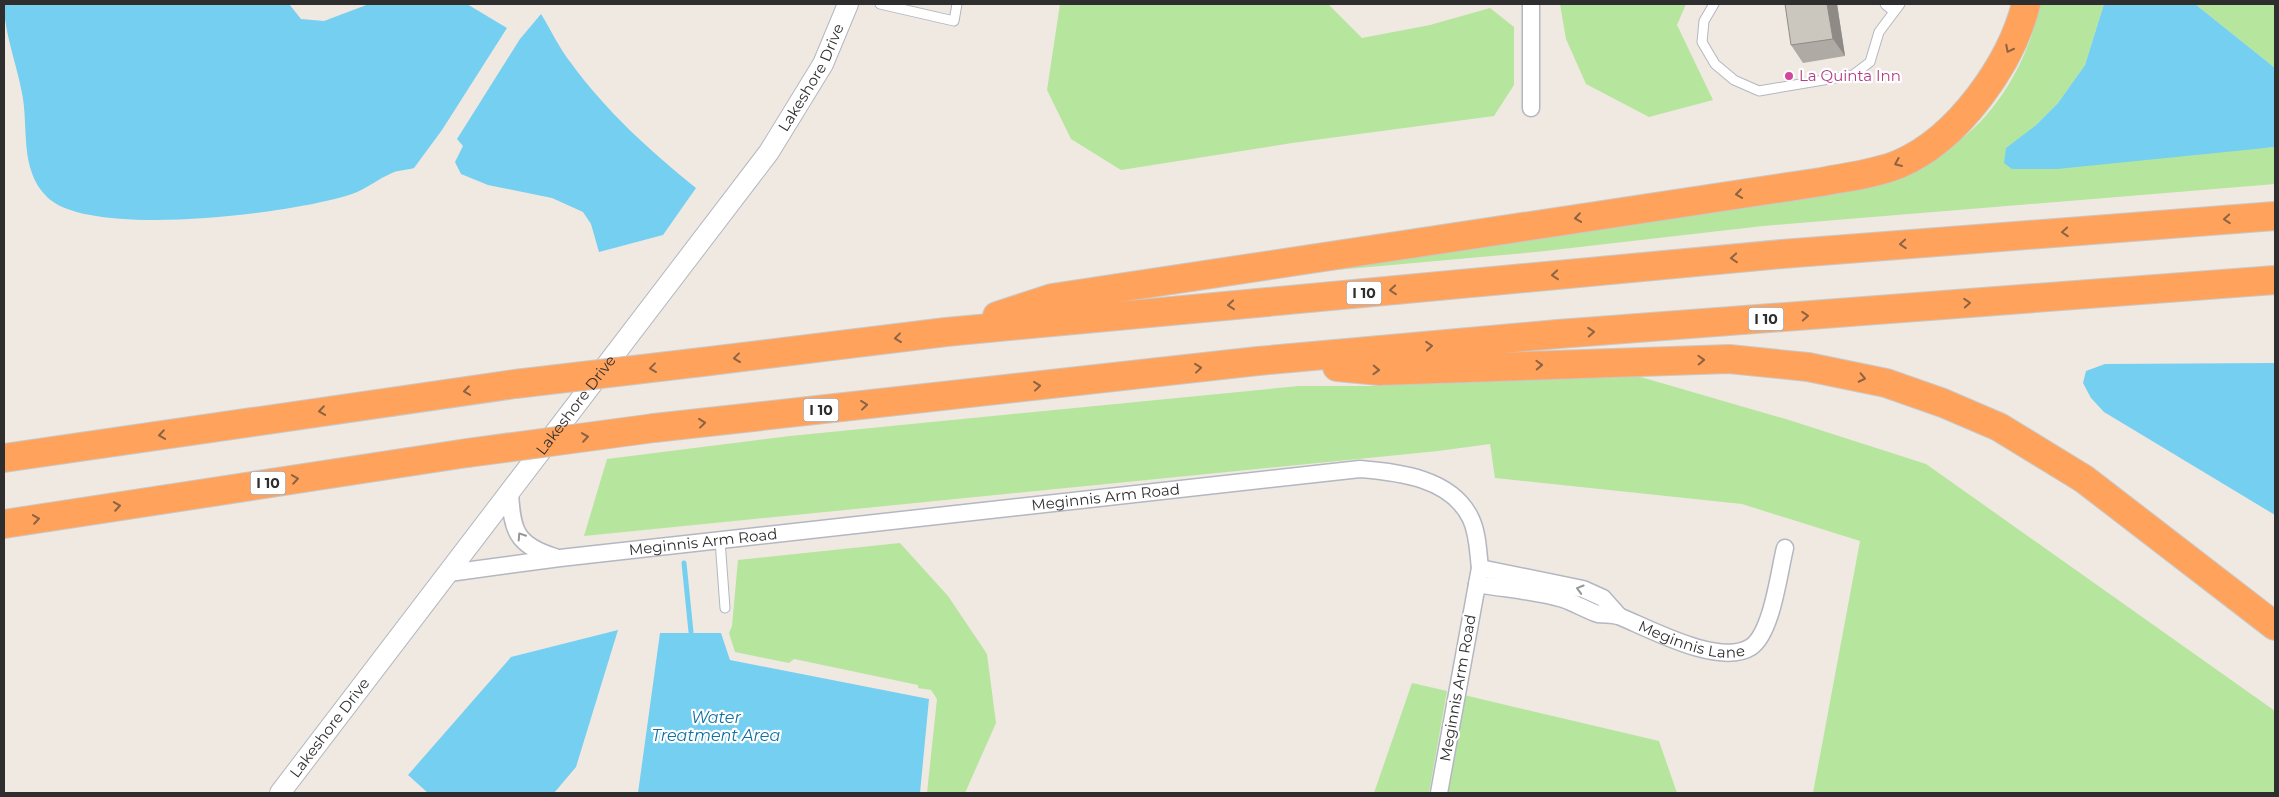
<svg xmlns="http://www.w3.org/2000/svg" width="2279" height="797" font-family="Montserrat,sans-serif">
<rect width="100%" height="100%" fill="#efe9e1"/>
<g fill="#b6e59e">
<path d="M 1060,4 L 1328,4 L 1362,38 L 1430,25 L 1490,8 L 1514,27 L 1514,85 L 1494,116 L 1292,143 L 1121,170 L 1071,139 L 1047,90 Z"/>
<path d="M 1560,4 L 1686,4 L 1677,25 L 1713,100 L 1649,117 L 1586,84 L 1566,39 Z"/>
<path d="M 2040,4 L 2104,4 L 2085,65 L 2058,103 L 2035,126 L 2266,148 L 2275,147 L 2275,184 L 1763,226 L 1536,252 L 1292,274 L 1837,187 L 1841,193 C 1870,187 1886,178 1912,165 C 1926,158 1941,153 1953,145 C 1999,114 2030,56 2040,4 Z"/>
<path d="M 2195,4 L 2275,4 L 2275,68 Z"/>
<path d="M 1627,373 L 1789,420 L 1926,464 L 2275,711 L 2275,793 L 1813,793 L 1860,541 L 1742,504 L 1495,478 L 1490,444 L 1438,451 L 584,536 L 607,459 L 790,436 L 1299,386 L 1371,386 Z"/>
<path d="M 900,543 L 948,596 L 987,654 L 996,723 L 965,793 L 927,793 L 937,699 L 931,690 L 918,688 L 918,685 L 794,659 L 789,663 L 735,652 L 729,633 L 732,626 L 738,560 Z"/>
<path d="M 1412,683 L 1447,691 L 1429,793 L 1374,793 Z"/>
<path d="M 1464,695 L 1659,741 L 1677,793 L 1447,793 Z"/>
</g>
<g fill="#75cff0">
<path d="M 4,4 L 289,4 L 301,19 L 324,21 L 369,4 L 467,4 L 507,28 L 442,130 L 414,168 C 407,170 398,170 392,173 C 378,179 366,189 352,194 C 297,213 90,240 47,197 C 19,169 29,128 22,93 C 17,65 4,32 4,4 Z"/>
<path d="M 2104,4 L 2195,4 L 2275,68 L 2275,147 L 2057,169 L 2012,169 L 2004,163 L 2006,148 L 2035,126 L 2058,103 L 2085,65 Z"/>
<path d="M 541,14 C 551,30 559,48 571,63 C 606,111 650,151 696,188 L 663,235 L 599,252 L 591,224 L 583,212 L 552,198 L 488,185 L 461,174 L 455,162 L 463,146 L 457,139 L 520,39 Z"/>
<path d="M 2275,363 L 2275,515 L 2104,412 L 2091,398 L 2083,383 L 2086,371 L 2105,364 Z"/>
<path d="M 618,630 L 576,767 L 554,793 L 428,793 L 408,775 L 511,657 Z"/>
<path d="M 660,633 L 721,633 L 730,660 L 929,699 L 920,793 L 638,793 Z"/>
</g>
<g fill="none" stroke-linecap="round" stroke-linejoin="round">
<path stroke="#75cff0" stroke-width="5" d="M 684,563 L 691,632"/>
<defs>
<g id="service">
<path d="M 880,4 L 954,21 L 957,4"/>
<path d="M 1714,4 L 1704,21 L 1702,42 L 1715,64 L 1734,80 L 1759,91 L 1853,75 L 1870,62 L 1879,32 L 1900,4"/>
<path d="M 1885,4 L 1893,11"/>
<path d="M 720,540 L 725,608"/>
</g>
<g id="minor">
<path d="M 1531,4 L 1531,108"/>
<path d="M 510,492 C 512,531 516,545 555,557"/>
<path d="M 1480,568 L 1583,589 L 1603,598 L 1619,616"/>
<path id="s1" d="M 449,573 L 560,558 L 1360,469 C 1398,472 1452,478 1471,519 C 1478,534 1478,552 1480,568 L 1439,793"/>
<path id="s2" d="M 1477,584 C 1505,589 1536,591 1563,599 C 1575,603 1586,610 1598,614 C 1606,615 1614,614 1621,617 C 1650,629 1720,667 1751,647 C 1772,633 1779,572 1785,548"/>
</g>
<g id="tertiary">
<path id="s3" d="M 280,793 L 769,152 L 823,64 L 848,4"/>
</g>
<g id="motorway">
<path d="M 997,316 L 1052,298 L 1821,182 C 1846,177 1875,174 1899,164 C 1958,139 2011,64 2026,4"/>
<path d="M 702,362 L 946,332 L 1782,254 L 2275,216"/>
<path d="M 1337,367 L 1380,371 L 1729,359 L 1808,367 L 1886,383 L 1943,403 L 1999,427 L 2084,479 L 2275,626"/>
<path d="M 654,428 L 1258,361 L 1558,334 L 2275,280"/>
<path d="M 4,458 L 515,384"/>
<path d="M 4,524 L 467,453"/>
</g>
</defs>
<use href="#service" stroke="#b4b7c1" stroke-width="11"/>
<use href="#minor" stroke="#b4b7c1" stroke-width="19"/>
<use href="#tertiary" stroke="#b4b7c1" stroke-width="22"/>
<use href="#motorway" stroke="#c9c9c9" stroke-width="30"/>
<use href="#service" stroke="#fff" stroke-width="9"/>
<use href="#minor" stroke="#fff" stroke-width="16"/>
<use href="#tertiary" stroke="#fff" stroke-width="20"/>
<use href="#motorway" stroke="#ffa35c" stroke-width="28"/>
<defs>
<g id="motorway-bridge">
<path d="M 515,384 L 702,362"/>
<path d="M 467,453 L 654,428"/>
</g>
</defs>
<use href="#motorway-bridge" stroke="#c9c9c9" stroke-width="30" stroke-linecap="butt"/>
<use href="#motorway-bridge" stroke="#ffa35c" stroke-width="28"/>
</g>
<path fill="#afaba4" d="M 1837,4 L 1845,56 L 1803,63 L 1791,45 Z"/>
<path fill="#8e8b86" d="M 1827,4 L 1837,4 L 1845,56 L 1833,39 Z"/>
<path fill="#cbc7bf" stroke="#8e8b86" d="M 1785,4 L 1827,4 L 1833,39 L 1791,45 Z"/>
<defs><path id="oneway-chevron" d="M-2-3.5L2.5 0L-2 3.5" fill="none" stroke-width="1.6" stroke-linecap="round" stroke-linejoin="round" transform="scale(1.25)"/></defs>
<g stroke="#8c6343">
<use href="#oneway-chevron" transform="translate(2009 49) rotate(117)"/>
<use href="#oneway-chevron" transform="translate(1898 163) rotate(157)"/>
<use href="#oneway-chevron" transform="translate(1739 194) rotate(172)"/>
<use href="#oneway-chevron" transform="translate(1578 218) rotate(172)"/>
<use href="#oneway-chevron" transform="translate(2227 219) rotate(176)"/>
<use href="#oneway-chevron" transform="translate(2065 232) rotate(176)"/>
<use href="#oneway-chevron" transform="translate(1903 244) rotate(176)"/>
<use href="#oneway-chevron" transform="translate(1734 258) rotate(175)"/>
<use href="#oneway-chevron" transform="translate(1555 275) rotate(175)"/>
<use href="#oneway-chevron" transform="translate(1393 290) rotate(175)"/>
<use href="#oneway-chevron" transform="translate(1967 303) rotate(-4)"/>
<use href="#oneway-chevron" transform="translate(1231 305) rotate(175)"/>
<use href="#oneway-chevron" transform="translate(1805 316) rotate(-4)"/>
<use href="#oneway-chevron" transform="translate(1591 332) rotate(-4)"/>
<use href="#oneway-chevron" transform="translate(898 338) rotate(173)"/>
<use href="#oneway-chevron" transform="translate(1429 346) rotate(-5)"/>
<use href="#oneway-chevron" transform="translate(737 358) rotate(173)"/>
<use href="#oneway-chevron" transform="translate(1701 360) rotate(-2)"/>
<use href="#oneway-chevron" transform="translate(1539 365) rotate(-2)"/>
<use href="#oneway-chevron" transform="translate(653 368) rotate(173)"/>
<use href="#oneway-chevron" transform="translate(1198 368) rotate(-6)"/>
<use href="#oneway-chevron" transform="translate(1376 370) rotate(2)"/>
<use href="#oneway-chevron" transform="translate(1862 378) rotate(12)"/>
<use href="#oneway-chevron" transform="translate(1037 386) rotate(-6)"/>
<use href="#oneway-chevron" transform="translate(467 391) rotate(172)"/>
<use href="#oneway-chevron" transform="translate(864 405) rotate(-6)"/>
<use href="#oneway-chevron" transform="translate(322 411) rotate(172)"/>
<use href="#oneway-chevron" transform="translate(702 423) rotate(-6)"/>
<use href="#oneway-chevron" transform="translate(162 435) rotate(172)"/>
<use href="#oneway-chevron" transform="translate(585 437) rotate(-8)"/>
<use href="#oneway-chevron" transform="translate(295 479) rotate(-9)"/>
<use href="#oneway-chevron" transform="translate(117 506) rotate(-9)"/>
<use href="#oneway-chevron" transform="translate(36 519) rotate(-9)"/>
</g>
<g stroke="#969696">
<use href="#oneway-chevron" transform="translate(521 536) rotate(-123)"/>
<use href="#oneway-chevron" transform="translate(1580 589) rotate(-164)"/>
</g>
<circle fill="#d1479c" stroke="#fff" stroke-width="2" cx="1789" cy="76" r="5"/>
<g text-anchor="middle" stroke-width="4.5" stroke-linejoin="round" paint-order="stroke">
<g fill="#fff" stroke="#6d6d6d" stroke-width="1">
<rect x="1346.5" y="281.5" width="35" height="23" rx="4"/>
<rect x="1748.5" y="307.5" width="35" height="23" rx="4"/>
<rect x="803.5" y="398.5" width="35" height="23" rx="4"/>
<rect x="250.5" y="471.5" width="35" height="23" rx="4"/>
</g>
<g font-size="14" font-weight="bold" fill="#2e2e2e">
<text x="1364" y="298">I 10</text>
<text x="1766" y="324">I 10</text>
<text x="821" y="415">I 10</text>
<text x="268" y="488">I 10</text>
</g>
<g font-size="15" fill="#b23c85" stroke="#fff" text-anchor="start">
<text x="1799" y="81">La Quinta Inn</text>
</g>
<g font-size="15" fill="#2e2e2e" stroke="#fff">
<text dy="5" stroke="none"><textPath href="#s3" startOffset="892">Lakeshore Drive</textPath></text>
<text dy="5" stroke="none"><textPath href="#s3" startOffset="488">Lakeshore Drive</textPath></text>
<text dy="5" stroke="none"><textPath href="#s1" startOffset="661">Meginnis Arm Road</textPath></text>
<text dy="5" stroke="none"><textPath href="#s1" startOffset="256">Meginnis Arm Road</textPath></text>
<text dy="5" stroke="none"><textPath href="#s2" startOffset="224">Meginnis Lane</textPath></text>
<text transform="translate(1458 688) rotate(-80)" y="5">Meginnis Arm Road</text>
<text dy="5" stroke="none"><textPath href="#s3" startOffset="82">Lakeshore Drive</textPath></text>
</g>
<g font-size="16" font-style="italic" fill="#0d6fa3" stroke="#fff">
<text x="716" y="723">Water<tspan x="716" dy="18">Treatment Area</tspan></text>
</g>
</g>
<rect width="2279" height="797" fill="none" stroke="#2e2e2e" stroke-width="10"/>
</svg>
